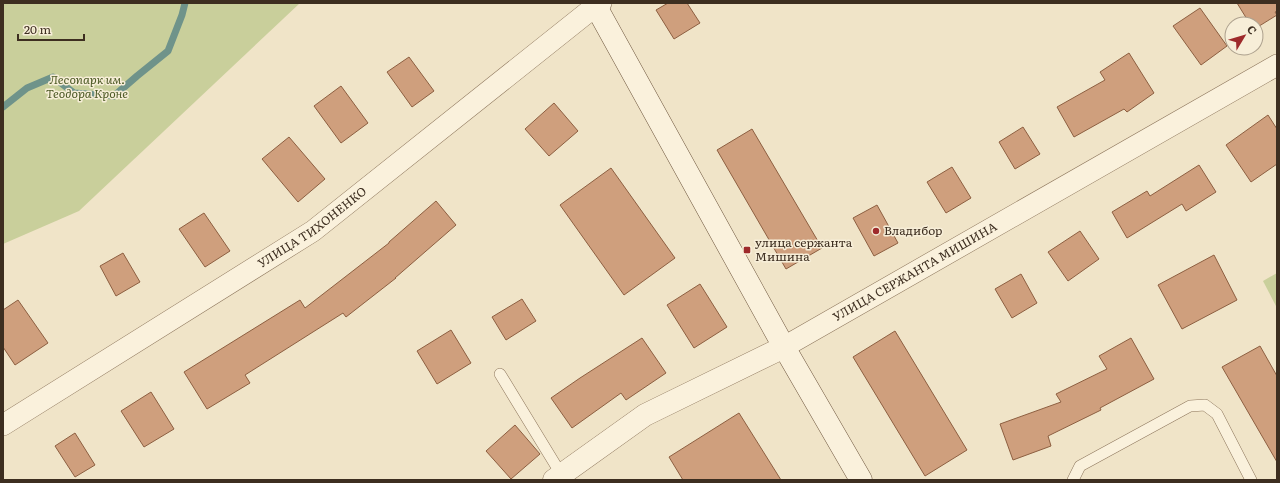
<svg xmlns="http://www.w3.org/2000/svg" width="1280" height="483" font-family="Literata,serif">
<rect width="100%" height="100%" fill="#f0e4c8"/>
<g fill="#c9cf9b">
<path d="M 3,3 L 300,3 L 79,211 L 3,244 Z"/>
<path d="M 1277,273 L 1277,308 L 1263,281 Z"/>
</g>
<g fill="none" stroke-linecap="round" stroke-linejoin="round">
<path stroke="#6f938a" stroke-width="7" d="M 3,107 L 27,88 L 53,77 L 74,93 L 114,96 L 137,76 L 168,51 L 182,15 L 185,3"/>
</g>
<g fill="#cf9f7d" stroke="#8d5f41">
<path d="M 668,3 L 687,3 L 700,23 L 674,39 L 656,10 Z"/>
<path d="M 1237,3 L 1277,3 L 1277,11 L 1275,12 L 1277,15 L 1256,28 L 1256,24 L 1250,24 Z"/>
<path d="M 1200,8 L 1227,46 L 1201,65 L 1173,26 Z"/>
<path d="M 1129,53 L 1154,93 L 1127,112 L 1124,109 L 1074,137 L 1057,107 L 1105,80 L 1100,72 Z"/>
<path d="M 409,57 L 434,91 L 412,107 L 387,72 Z"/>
<path d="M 341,86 L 368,123 L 341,143 L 314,106 Z"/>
<path d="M 554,103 L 578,131 L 549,156 L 525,129 Z"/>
<path d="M 1268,115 L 1277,129 L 1277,164 L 1251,182 L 1226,145 Z"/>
<path d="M 1023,127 L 1040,154 L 1015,169 L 999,142 Z"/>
<path d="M 752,129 L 822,248 L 786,269 L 717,150 Z"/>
<path d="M 289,137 L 325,179 L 298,202 L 262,159 Z"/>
<path d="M 1199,165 L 1216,192 L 1186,211 L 1182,204 L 1127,238 L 1112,212 L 1147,191 L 1150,196 Z"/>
<path d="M 952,167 L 971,198 L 946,213 L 927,182 Z"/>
<path d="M 611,168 L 675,258 L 624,295 L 560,205 Z"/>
<path d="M 436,201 L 456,225 L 395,278 L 396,278 L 346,317 L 343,313 L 245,375 L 250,383 L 207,409 L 184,372 L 300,300 L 305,308 L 389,243 L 389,242 Z"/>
<path d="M 877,205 L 898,243 L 874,256 L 853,218 Z"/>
<path d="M 204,213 L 230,251 L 205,267 L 179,229 Z"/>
<path d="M 1080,231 L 1099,259 L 1068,281 L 1048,252 Z"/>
<path d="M 123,253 L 140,282 L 116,296 L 100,266 Z"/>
<path d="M 1214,255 L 1237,300 L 1182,329 L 1158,285 Z"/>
<path d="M 1021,274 L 1037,303 L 1012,318 L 995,289 Z"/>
<path d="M 700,284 L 727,327 L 694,348 L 667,305 Z"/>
<path d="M 522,299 L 536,321 L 506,340 L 492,317 Z"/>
<path d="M 18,300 L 48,343 L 15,365 L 3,347 L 3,310 Z"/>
<path d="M 451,330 L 471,363 L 437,384 L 417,351 Z"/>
<path d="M 895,331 L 967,450 L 925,476 L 853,357 Z"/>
<path d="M 642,338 L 666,373 L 626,400 L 621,393 L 572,428 L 551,398 L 580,378 Z"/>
<path d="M 1131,338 L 1154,379 L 1100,408 L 1101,410 L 1048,436 L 1051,446 L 1013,460 L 1000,424 L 1061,402 L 1056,394 L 1107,369 L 1099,356 Z"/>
<path d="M 1260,346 L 1277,376 L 1277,462 L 1222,367 Z"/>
<path d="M 151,392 L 174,429 L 144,447 L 121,411 Z"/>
<path d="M 739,413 L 781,480 L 683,480 L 669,457 Z"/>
<path d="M 515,425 L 540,454 L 511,479 L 486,451 Z"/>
<path d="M 75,433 L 95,465 L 75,477 L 55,446 Z"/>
</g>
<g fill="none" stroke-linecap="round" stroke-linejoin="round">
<defs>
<g id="service">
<path d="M 500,374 L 561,474"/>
<path d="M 1073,480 L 1080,466 L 1190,406 L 1205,405 L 1217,414 L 1251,480"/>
</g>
<g id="minor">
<path id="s1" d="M 784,347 L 1277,65"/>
<path id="s2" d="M 3,425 L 313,231 L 588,12 L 601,3"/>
</g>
<path id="tertiary" d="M 554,480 L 645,415 L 784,347"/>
<path id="secondary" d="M 594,3 L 784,347 L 861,480"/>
</defs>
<use href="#service" stroke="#8d765c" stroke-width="12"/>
<use href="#minor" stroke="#8d765c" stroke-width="22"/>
<use href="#tertiary" stroke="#8d765c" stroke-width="23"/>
<use href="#secondary" stroke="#6f573f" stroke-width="23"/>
<use href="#service" stroke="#faf1dc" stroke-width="11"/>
<use href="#minor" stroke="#faf1dc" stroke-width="21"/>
<use href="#tertiary" stroke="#faf1dc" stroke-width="22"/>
<use href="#secondary" stroke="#faf1dc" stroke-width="22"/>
</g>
<g fill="#9e2a2b" stroke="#f7eed8" stroke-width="1.5">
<circle cx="876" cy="231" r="4"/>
<rect x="743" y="246" width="8" height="8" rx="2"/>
</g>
<g text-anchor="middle" stroke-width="3" stroke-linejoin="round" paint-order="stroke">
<g font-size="12" font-style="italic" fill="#4d5a26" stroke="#f7eed8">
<text x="87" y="84">Лесопарк им.<tspan x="87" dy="14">Теодора Кроне</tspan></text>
</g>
<g font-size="12" fill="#3d2e20" stroke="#f7eed8">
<text dy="4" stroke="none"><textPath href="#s2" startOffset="367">УЛИЦА ТИХОНЕНКО</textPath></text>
<text dy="4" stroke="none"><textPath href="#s1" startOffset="151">УЛИЦА СЕРЖАНТА МИШИНА</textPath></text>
</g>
<g font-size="12" fill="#3d2e20" stroke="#f7eed8" text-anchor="start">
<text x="884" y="235">Владибор</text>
<text x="755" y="247">улица cержанта<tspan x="755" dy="14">Мишина</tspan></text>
</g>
</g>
<rect width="1280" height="483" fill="none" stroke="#3d2e20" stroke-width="8"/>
<g transform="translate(1244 36) rotate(52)"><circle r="19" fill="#f7eed8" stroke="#ada18e"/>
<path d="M0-3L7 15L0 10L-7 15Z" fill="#9e2a2b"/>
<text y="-6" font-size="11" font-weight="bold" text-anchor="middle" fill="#3d2e20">С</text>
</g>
<path d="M18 34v6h66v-6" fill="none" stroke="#3d2e20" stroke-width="2"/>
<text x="24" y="34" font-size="12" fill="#3d2e20" stroke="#f7eed8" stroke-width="3" paint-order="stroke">20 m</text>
</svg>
